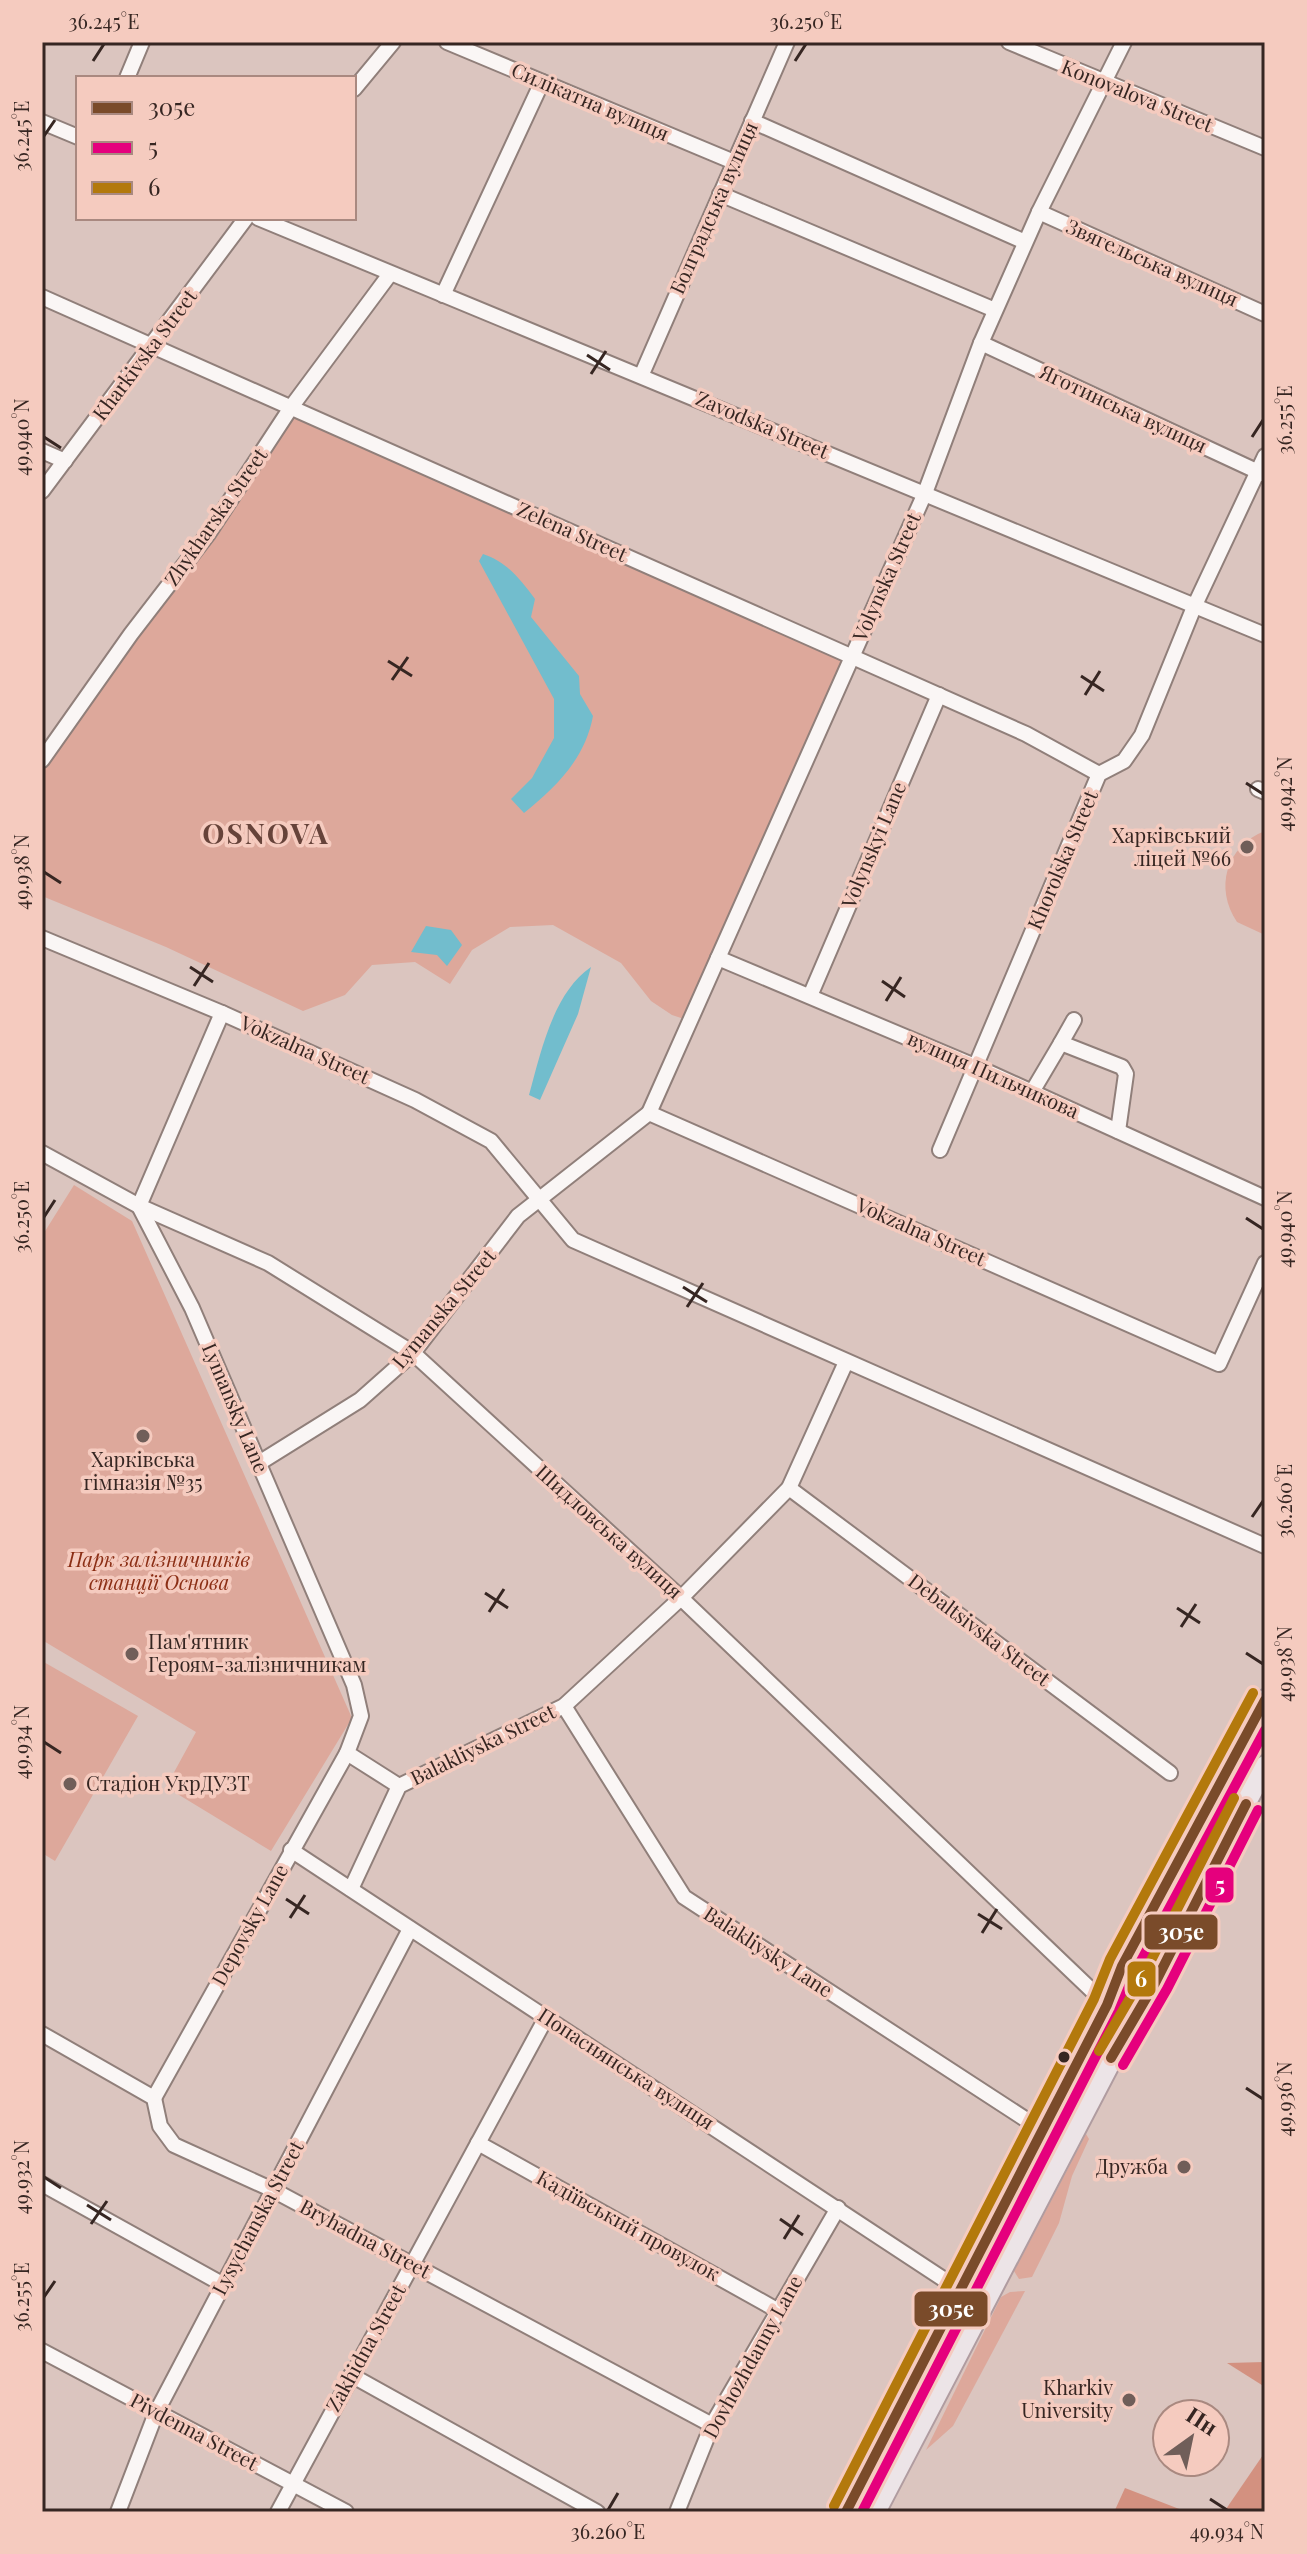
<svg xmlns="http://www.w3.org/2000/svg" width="1307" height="2554" font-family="'Playfair Display',serif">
<rect width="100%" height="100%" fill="#dbc5bf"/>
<g fill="#dda89b">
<path d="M 292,406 L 850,657 L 690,1021 L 672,1015 L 651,1001 L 621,963 L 553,925 L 510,927 L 472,950 L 450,984 L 415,962 L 372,965 L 345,995 L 303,1011 L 166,947 L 42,896 L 42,760 Z"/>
<path d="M 1265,831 L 1265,935 L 1237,922 C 1214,888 1226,846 1265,831 Z"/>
<path d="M 74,1185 L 132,1221 L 352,1718 L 271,1851 L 166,1787 L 196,1732 L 42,1640 L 42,1236 Z"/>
<path d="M 42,1661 L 138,1716 L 55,1861 L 42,1853 Z"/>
<path d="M 1265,1712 L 1265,1744 L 1152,1962 L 1145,1965 L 1138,1958 Z"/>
<path d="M 1121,1988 L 1131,1989 L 1135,1996 L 868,2512 L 853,2512 Z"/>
<path d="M 1086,2134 L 1089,2139 L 1072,2176 L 1059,2223 L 1032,2277 L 1019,2279 L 1014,2271 Z"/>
<path d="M 1025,2291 L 953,2426 L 926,2450 L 1001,2297 L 1010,2292 Z"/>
</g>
<g fill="#d39180">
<path d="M 1265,2362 L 1265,2387 L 1227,2363 Z"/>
<path d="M 1265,2452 L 1265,2512 L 1224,2512 Z"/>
<path d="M 1125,2488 L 1187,2512 L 1115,2510 Z"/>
</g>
<g fill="#72bdcd">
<path d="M 483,554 C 507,562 520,579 535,599 L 531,617 L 579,676 L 580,694 L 593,716 C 585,759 556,787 524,813 L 511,799 L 532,778 L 554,738 L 554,699 L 479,561 Z"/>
<path d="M 426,926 L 451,930 L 462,945 L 447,966 L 437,955 L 411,952 Z"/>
<path d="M 591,967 L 578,1014 L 540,1100 L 529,1095 C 541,1052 553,993 591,967 Z"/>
</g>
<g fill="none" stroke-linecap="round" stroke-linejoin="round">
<defs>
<g id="minor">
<path d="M 447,42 L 734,162"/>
<path d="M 1009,42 L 1265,148"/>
<path d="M 127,78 L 142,42"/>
<path d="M 354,89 L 393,42"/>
<path d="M 752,121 L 1025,242"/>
<path d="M 42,122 L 78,137"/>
<path d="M 720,194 L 995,310"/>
<path d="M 1039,212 L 1265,314"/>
<path d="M 258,218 L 1265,635"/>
<path d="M 443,295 L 542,82"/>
<path d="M 42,297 L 1026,734 L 1099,774"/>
<path d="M 981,343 L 1265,475"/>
<path d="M 642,374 L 787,42"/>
<path d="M 42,451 L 65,461"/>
<path d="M 42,491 L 246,218"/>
<path d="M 42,760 L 131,634 L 208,534 L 292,406 L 390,274"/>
<path d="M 1258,789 L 1265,792"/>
<path d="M 42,938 L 222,1013 L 415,1100 L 491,1141 L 573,1240 L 1265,1546"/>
<path d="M 718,958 L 977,1067 L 1265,1198"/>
<path d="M 810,996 L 939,695"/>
<path d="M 222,1013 L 139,1206 L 192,1308 L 354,1685 L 361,1716 L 347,1753 L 399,1786"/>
<path d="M 1061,1043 L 1074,1020"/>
<path d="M 1032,1092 L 1061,1043 L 1122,1067 L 1126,1074 L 1118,1131"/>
<path d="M 649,1113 L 925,493 L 981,343 L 1039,212 L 1124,42"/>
<path d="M 940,1150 L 1099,774 L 1124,761 L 1142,735 L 1194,607 L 1265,456"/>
<path d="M 42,1153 L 139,1206 L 268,1263 L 413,1353 L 681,1598 L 1107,2005"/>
<path d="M 259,1463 L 360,1400 L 413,1353 L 518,1216 L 649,1113 L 1219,1364 L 1265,1263"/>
<path d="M 789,1488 L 1170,1773"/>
<path d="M 564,1706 L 684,1897 L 1042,2130"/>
<path d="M 291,1850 L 960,2290"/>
<path d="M 351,1889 L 399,1786 L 564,1706 L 681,1598 L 789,1488 L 846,1362"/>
<path d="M 42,2034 L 154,2098 L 160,2126 L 174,2145 L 273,2190 L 712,2425"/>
<path d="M 154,2098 L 347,1753"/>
<path d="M 478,2143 L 777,2310"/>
<path d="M 42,2184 L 224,2285"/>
<path d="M 42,2351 L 346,2512"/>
<path d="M 351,2375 L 597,2512"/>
<path d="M 118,2512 L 156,2413 L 410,1929"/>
<path d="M 278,2512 L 547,2016"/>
<path d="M 677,2512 L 712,2425 L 838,2208"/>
</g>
<g id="primary">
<path d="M 846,2512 L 1107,2005 L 1122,1966 L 1265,1700"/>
<path d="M 875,2512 L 1265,1766"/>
</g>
</defs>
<use href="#minor" stroke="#907f7a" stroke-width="18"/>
<use href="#primary" stroke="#b09ca0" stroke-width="24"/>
<use href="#minor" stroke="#faf6f5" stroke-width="14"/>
<use href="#primary" stroke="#ece4e7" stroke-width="20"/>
<defs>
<g id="bus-1">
<path d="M 1111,2058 L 1155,1983 L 1246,1804"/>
<path d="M 846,2512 L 1107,2005 L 1122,1966 L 1265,1700"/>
</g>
<g id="bus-2">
<path d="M 1123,2065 L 1167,1989 L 1258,1810"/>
<path d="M 862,2512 L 1119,2011 L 1135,1972 L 1265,1730"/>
</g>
<g id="bus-3">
<path d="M 1099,2051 L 1143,1976 L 1234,1798"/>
<path d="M 834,2506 L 1094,1999 L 1110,1959 L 1253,1693"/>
</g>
</defs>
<use href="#bus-1" stroke="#f5cbbf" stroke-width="16"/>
<use href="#bus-2" stroke="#f5cbbf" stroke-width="16"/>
<use href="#bus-3" stroke="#f5cbbf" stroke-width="16"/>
<use href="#bus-1" stroke="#7a4b2a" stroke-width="10"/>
<use href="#bus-2" stroke="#e5007d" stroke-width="10"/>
<use href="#bus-3" stroke="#b3790c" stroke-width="10"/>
</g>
<path fill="none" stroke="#362622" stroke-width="3" d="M 93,61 L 104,44M 795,61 L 806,44M 44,136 L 55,120M 587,355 L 610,370M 591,374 L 606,351M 44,437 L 61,448M 1252,437 L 1263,420M 388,661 L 412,676M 1081,676 L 1104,691M 392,680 L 408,657M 1085,695 L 1100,671M 1246,783 L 1263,794M 44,872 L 61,883M 190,967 L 213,982M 882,981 L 905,997M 194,986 L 209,963M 886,1001 L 901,977M 44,1217 L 55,1200M 1246,1218 L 1263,1229M 683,1287 L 707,1302M 687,1307 L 703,1283M 1252,1517 L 1263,1501M 485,1593 L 508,1608M 1177,1608 L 1200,1623M 489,1612 L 504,1589M 1181,1627 L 1196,1604M 1246,1653 L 1263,1664M 44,1742 L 61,1753M 286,1899 L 309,1914M 978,1914 L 1002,1929M 290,1918 L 305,1895M 982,1933 L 997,1909M 1246,2088 L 1263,2099M 44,2177 L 61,2188M 87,2205 L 111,2220M 780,2219 L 803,2235M 91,2224 L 107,2201M 784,2239 L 799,2215M 44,2297 L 55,2281M 1210,2499 L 1227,2510M 608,2510 L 618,2493"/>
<g fill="#705e59" stroke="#f5cbbf" stroke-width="3">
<circle cx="1247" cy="847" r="8"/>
<circle cx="143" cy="1436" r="8"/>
<circle cx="132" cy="1654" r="8"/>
<circle cx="70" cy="1784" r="8"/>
<circle cx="1184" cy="2167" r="8"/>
<circle cx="1129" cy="2400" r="8"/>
</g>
<circle fill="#362622" stroke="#f5cbbf" stroke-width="3" cx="1064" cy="2057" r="7"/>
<g text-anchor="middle" stroke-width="7" stroke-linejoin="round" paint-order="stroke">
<g font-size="20" fill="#362622" stroke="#f5cbbf">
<text transform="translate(1137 96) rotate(22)" y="7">Konovalova Street</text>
<text transform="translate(590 102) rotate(23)" y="7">Силікатна вулиця</text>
<text transform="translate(714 208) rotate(-66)" y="7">Болградська вулиця</text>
<text transform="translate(1152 263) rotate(24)" y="7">Звягельська вулиця</text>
<text transform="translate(145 355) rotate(-53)" y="7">Kharkivska Street</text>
<text transform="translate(1123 409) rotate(25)" y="7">Яготинська вулиця</text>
<text transform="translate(762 425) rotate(23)" y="7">Zavodska Street</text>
<text transform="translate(216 517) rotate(-55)" y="7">Zhykharska Street</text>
<text transform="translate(572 532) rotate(24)" y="7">Zelena Street</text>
<text transform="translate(887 577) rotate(-66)" y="7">Volynska Street</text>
<text transform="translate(874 845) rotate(-67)" y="7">Volynskyi Lane</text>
<text transform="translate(1063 860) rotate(-67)" y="7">Khorolska Street</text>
<text transform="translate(305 1050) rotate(24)" y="7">Vokzalna Street</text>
<text transform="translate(993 1075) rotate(24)" y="7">вулиця Пильчикова</text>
<text transform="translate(921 1232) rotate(24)" y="7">Vokzalna Street</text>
<text transform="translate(444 1309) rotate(-50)" y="7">Lymanska Street</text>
<text transform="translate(235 1408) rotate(67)" y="7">Lymansky Lane</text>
<text transform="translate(609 1532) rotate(42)" y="7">Шидловська вулиця</text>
<text transform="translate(979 1630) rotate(37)" y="7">Debaltsivska Street</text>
<text transform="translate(483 1745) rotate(-26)" y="7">Balakliyska Street</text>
<text transform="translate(250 1925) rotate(-61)" y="7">Depovsky Lane</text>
<text transform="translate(768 1952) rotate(33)" y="7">Balakliysky Lane</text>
<text transform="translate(626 2069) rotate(33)" y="7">Попаснянська вулиця</text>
<text transform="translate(258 2218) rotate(-62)" y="7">Lysychanska Street</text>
<text transform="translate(628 2226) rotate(29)" y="7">Кадіївський провулок</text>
<text transform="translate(365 2239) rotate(28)" y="7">Bryhadna Street</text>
<text transform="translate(366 2348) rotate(-61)" y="7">Zakhidna Street</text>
<text transform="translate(753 2357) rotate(-61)" y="7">Dovhozhdanny Lane</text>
<text transform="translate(194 2432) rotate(28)" y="7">Pivdenna Street</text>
</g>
<g font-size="20" fill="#362622" stroke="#f5cbbf" text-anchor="end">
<text x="1231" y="843">Харківський<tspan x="1231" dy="23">ліцей №66</tspan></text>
<text x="143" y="1467" text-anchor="middle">Харківська<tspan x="143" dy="23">гімназія №35</tspan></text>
<text x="148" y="1649" text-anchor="start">Пам'ятник<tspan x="148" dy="23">Героям-залізничникам</tspan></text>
<text x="86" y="1791" text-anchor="start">Стадіон УкрДУЗТ</text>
<text x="1168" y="2174">Дружба</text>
<text x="1113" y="2395">Kharkiv<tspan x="1113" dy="23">University</tspan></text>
</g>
<g font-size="20" font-style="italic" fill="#8b2e15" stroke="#f5cbbf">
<text x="159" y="1567">Парк залізничників<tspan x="159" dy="23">станції Основа</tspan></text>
</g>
<g font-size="28" font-weight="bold" letter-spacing="2" fill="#66433a" stroke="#f5cbbf">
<text x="266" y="844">OSNOVA</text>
</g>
</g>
<g stroke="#f5cbbf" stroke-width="3">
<rect x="1204" y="1866" width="31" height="38" rx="8" fill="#e5007d"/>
<rect x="1143" y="1913" width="76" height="38" rx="8" fill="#7a4b2a"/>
<rect x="1126" y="1960" width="31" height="38" rx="8" fill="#b3790c"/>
<rect x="913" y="2290" width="76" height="38" rx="8" fill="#7a4b2a"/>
</g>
<g font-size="22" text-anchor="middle" font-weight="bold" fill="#fff">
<text x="1220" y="1893">5</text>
<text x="1181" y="1940">305e</text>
<text x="1141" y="1987">6</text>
<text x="951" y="2317">305e</text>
</g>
<rect width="1307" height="2554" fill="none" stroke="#f5cbbf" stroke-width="88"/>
<rect x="76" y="76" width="280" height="144" fill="#f5cbbf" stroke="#a98980" stroke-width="2"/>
<rect x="92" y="102" width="40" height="12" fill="#7a4b2a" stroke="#a98980" stroke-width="2"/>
<text x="148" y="116" font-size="24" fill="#362622">305e</text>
<rect x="92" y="142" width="40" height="12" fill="#e5007d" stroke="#a98980" stroke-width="2"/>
<text x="148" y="156" font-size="24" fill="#362622">5</text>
<rect x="92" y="182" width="40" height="12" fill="#b3790c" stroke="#a98980" stroke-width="2"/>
<text x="148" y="196" font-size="24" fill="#362622">6</text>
<g transform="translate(1191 2438) rotate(33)"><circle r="38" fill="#f5cbbf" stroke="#a98980" stroke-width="2"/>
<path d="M0-6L14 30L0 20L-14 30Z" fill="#705e59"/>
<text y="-12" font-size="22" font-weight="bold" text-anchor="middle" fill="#362622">Пн</text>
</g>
<rect x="44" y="44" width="1219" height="2466" fill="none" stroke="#362622" stroke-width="3"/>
<g font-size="20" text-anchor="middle" fill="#362622">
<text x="104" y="29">36.245°E</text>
<text x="806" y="29">36.250°E</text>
<text transform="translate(22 136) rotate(-90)" y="7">36.245°E</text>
<text transform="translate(1285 420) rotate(-90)" y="7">36.255°E</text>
<text transform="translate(22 437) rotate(-90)" y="7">49.940°N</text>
<text transform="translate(1285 794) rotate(-90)" y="7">49.942°N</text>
<text transform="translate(22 872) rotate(-90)" y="7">49.938°N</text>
<text transform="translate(22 1217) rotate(-90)" y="7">36.250°E</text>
<text transform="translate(1285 1229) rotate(-90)" y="7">49.940°N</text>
<text transform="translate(1285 1501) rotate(-90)" y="7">36.260°E</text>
<text transform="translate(1285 1664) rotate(-90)" y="7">49.938°N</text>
<text transform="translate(22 1742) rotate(-90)" y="7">49.934°N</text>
<text transform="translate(1285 2099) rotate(-90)" y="7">49.936°N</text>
<text transform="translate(22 2177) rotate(-90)" y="7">49.932°N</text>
<text transform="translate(22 2297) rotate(-90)" y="7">36.255°E</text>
<text x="608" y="2539">36.260°E</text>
<text x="1227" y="2539">49.934°N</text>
</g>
</svg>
